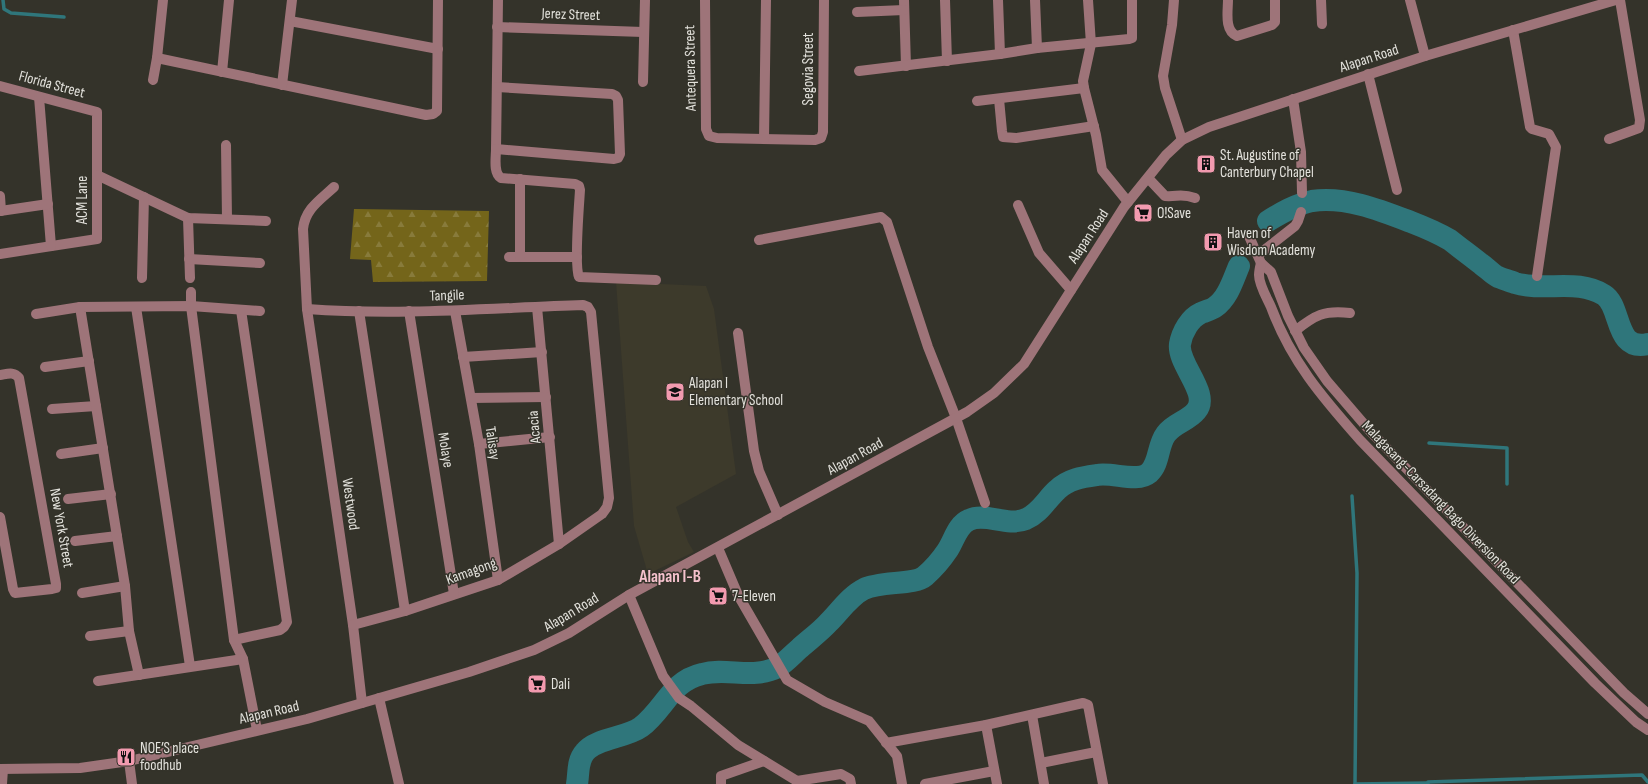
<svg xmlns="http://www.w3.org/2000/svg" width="1648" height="784" font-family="'Sofia Sans Condensed',sans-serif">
<defs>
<pattern id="forest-firs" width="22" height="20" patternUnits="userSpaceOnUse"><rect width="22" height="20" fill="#74651a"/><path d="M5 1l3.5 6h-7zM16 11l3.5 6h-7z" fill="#887b3b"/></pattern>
</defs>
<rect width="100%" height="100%" fill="#34332a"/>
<path fill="#3d3a2b" d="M 616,282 L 706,286 L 714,309 L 736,474 L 676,507 L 688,542 L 694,552 L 648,574 L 634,526 Z"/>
<path fill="url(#forest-firs)" d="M 354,209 L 489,211 L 487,281 L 373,282 L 371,260 L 350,259 Z"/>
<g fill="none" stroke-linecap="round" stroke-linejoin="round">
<g stroke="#2f767b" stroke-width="3.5">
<path d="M 3,0 L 4,9 L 11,13 L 64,17"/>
<path d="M 1429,443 L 1507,448 L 1507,484"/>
<path d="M 1352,496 L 1357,573 L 1355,784"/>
<path d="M 1428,782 L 1642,775 L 1648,782"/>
<path d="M 1355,784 L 1428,783"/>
</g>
<g stroke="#2f767b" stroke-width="22">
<path d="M 1268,221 C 1281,213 1296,204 1312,201 C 1345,196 1380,210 1411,222 C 1424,227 1438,233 1450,240 C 1460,248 1471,256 1481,264 C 1487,268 1492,274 1498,277 C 1503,279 1510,281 1515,283 C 1545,292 1577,278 1604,295 C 1622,306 1614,352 1648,344"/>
<path d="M 577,784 C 579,773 577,761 585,752 C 596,738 626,738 641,727 C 664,710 671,681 702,674 C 727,667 753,680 778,667 C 786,662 793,654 800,648 C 810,639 820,632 829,622 C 840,611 850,596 864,589 C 881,581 915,585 925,576 C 933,569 941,560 947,551 C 954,541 957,525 969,520 C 986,512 1006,527 1026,519 C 1040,513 1046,500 1057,490 C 1068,479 1083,477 1097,475 C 1113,472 1137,483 1149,473 C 1160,463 1157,446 1166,434 C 1174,423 1188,421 1196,411 C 1211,394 1177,364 1180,344 C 1182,332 1190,318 1201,313 C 1205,311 1211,310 1215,307 C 1228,298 1233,280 1239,266"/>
</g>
<g stroke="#9e7479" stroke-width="10">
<path d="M 498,0 L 496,149 C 496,158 493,173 501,178 L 575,184 L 579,186 L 580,190 C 579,206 574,266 579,277 L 656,280"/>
<path d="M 705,0 L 706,129 L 709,136 L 717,138 L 815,140 L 821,138 L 823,132 L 824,0"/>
<path d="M 904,0 L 906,66"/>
<path d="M 945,0 L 947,61"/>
<path d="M 998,0 L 1000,54"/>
<path d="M 1035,0 L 1037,48"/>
<path d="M 1088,0 L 1091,44 L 1083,81 L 1084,88 L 1096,135 L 1102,170 L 1128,202"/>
<path d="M 1174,0 L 1172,25 L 1163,76 L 1165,88 L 1182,140"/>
<path d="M 1228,0 C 1228,11 1224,31 1237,36 L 1272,25 L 1275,22 L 1275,0"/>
<path d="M 1321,0 L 1322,24"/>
<path d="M 1410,0 L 1425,56"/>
<path d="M 857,12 L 904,10"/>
<path d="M 290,21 L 438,49"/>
<path d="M 497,27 L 643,32"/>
<path d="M 1513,30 L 1530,127 L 1532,129 L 1549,134 L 1556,147 L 1537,276"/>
<path d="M 157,58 L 426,115 L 433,114 L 437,111 L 438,0"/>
<path d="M 859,71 L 1000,54 L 1037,48 L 1129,39 L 1132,38 L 1132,0"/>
<path d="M 222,72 L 229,0"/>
<path d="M 1368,74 L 1397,190"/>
<path d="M 153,80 L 157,58 L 163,0"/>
<path d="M 643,82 L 645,0"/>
<path d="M 282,85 L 292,0"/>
<path d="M 0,86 L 97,112 L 97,239 L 0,254"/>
<path d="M 39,97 L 51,246"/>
<path d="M 999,99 L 1002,131 L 1003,137 L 1016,138 L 1094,126"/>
<path d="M 1293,99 L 1301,152 L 1302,193"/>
<path d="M 977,101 L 1084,88"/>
<path d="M 764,139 L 766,0"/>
<path d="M 1609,139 L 1639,128 L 1640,120 L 1620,0"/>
<path d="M 226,145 L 227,219"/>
<path d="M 496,149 L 614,159 L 618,158 L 620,154 L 618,100 L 616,96 L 612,94 L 497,87"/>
<path d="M 97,175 L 188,218 L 266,221"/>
<path d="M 1148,178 L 1165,196 C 1178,197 1181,193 1195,198"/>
<path d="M 334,187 C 320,200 305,209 303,229 L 307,309 L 353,625 L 362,703"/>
<path d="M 0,196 L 1,211"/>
<path d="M 1018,205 L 1039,253 L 1071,290"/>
<path d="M 0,211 L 48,204"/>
<path d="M 188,218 L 190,278"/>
<path d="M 1248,234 L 1261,263 L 1271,272 L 1288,316 L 1304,348 L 1327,381 L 1370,431 L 1584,652 L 1624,693 L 1648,714"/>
<path d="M 759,240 L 881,217 L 887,222 L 928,347 L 956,418 L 985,503"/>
<path d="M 1258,255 L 1295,226 L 1298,221 L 1301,212"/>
<path d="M 509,257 L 577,257"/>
<path d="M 520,257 L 520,179"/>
<path d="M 189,259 L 260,263"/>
<path d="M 1261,263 C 1260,267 1259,271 1259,275 C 1259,285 1267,298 1271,307 C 1291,361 1322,397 1360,440 L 1595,683 L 1636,722 L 1648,730"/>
<path d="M 142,278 L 144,197"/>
<path d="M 191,292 L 191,306 L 234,640 L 243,659 L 257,730"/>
<path d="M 136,307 L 190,666"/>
<path d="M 537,307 L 559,544"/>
<path d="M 307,309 C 399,316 491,308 583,305 L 588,307 L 591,312 L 609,498 L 607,507 L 602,514 L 559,544 L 498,580 L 405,611 L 353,625"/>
<path d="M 359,311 L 405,611"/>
<path d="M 409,311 L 454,594"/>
<path d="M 455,311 L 479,444 L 498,580"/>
<path d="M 36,314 L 80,307"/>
<path d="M 1295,331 C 1315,315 1324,310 1350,313"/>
<path d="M 738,333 L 754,451 L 759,471 L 778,515"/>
<path d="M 463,357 L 542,352"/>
<path d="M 45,367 L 89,361"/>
<path d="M 0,375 C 7,374 14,371 19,378 L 56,584 L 56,588 L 52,589 L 15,593 L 13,589 L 0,517"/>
<path d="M 471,398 L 546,397"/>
<path d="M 52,409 L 96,406"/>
<path d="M 479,444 L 550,437"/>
<path d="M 61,454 L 103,448"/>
<path d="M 68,499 L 111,494"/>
<path d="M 75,541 L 117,536"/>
<path d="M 718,548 L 738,595 L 787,680 L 825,702 L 869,721 L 897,756 L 902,784"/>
<path d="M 82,593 L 125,586"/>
<path d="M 629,595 L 663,676 L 679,698 L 691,706 L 738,745 L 797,781 L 798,784"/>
<path d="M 90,636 L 129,631"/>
<path d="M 234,640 L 280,630 L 284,627 L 287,622 L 241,310"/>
<path d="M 139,675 L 129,631 L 125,586 L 80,307 L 191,306 L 260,311"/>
<path d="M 98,681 L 243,659"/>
<path d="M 379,698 L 399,784"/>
<path d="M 1032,715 L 1044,784"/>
<path d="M 986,725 L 997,784"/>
<path d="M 886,743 L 986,725 L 1083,703 L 1088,705 L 1103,784"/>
<path d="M 129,761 L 132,784"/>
<path d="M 1041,763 L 1096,752"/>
<path d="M 0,769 L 80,768 L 129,761 L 307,719 L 469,672 L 534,650 L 569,633 L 629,595 L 967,412 L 994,393 L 1024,364 L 1124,207 L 1166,155 L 1182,140 L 1209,127 L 1425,56 L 1616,0"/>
<path d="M 797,781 L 841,774 L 850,779 L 851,784"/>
<path d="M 2,784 L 3,769"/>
<path d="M 721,784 L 721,776 L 764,761"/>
<path d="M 925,784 L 994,771"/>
</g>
</g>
<defs>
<symbol id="building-square" viewBox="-11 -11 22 22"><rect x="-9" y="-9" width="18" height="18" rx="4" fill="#f29aaf" stroke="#34332a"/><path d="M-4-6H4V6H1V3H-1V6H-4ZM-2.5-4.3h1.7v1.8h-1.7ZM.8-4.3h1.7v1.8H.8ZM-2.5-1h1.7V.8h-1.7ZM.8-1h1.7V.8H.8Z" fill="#111"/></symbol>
<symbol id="supermarket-square" viewBox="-11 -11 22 22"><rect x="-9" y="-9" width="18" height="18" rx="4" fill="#f29aaf" stroke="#34332a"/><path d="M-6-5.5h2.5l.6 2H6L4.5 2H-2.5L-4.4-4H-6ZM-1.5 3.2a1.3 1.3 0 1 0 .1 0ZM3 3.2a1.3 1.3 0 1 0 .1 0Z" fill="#111"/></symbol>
<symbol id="school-square" viewBox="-11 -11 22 22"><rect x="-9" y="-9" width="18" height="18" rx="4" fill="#f29aaf" stroke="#34332a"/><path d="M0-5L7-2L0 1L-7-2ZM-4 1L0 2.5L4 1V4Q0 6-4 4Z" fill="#111"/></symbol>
<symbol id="restaurant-square" viewBox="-11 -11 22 22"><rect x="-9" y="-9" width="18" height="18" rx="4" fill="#f29aaf" stroke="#34332a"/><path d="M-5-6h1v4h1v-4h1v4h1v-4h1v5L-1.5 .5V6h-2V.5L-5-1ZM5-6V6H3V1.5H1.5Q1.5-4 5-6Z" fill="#111"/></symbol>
</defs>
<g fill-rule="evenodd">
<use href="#building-square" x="1195" y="153" width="22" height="22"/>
<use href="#supermarket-square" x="1132" y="202" width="22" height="22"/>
<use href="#building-square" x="1202" y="231" width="22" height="22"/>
<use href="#school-square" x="664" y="381" width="22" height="22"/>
<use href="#supermarket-square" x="707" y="585" width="22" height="22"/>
<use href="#supermarket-square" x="526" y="673" width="22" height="22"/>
<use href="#restaurant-square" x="115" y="746" width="22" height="22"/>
</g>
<g text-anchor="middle" stroke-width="3" stroke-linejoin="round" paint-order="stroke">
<g font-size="15" fill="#e3e2dc" stroke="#34332a">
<text transform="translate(571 14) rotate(2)" y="5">Jerez Street</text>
<text transform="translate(1369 58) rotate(-18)" y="5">Alapan Road</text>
<text transform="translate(690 68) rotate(-91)" y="5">Antequera Street</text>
<text transform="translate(808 69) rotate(-90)" y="5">Segovia Street</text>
<text transform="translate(52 84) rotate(15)" y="5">Florida Street</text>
<text transform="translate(82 200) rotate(-90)" y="5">ACM Lane</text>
<text transform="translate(1088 236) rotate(-57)" y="5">Alapan Road</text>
<text transform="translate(447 295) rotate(-2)" y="5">Tangile</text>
<text transform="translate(534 427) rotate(-95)" y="5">Acacia</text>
<text transform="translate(493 443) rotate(81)" y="5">Talisay</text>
<text transform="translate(446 450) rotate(81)" y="5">Molaye</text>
<text transform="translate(855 456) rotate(-29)" y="5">Alapan Road</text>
<text transform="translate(1441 502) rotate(46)" y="5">Malagasang-Carsadang Bago Diversion Road</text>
<text transform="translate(351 504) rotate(82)" y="5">Westwood</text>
<text transform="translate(62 528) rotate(80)" y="5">New York Street</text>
<text transform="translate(471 571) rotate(-20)" y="5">Kamagong</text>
<text transform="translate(571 612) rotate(-31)" y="5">Alapan Road</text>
<text transform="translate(269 712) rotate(-13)" y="5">Alapan Road</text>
</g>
<g font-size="15" fill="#e3e2dc" stroke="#34332a" text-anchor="start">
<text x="1220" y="160">St. Augustine of<tspan x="1220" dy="17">Canterbury Chapel</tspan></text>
<text x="1157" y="218">O!Save</text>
<text x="1227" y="238">Haven of<tspan x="1227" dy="17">Wisdom Academy</tspan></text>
<text x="689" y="388">Alapan I<tspan x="689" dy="17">Elementary School</tspan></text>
<text x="732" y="601">7-Eleven</text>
<text x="551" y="689">Dali</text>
<text x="140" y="753">NOE’S place<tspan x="140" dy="17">foodhub</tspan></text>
</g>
<g font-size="17" font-weight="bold" fill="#f5c2cd" stroke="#34332a">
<text x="670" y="582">Alapan I-B</text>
</g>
</g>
</svg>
